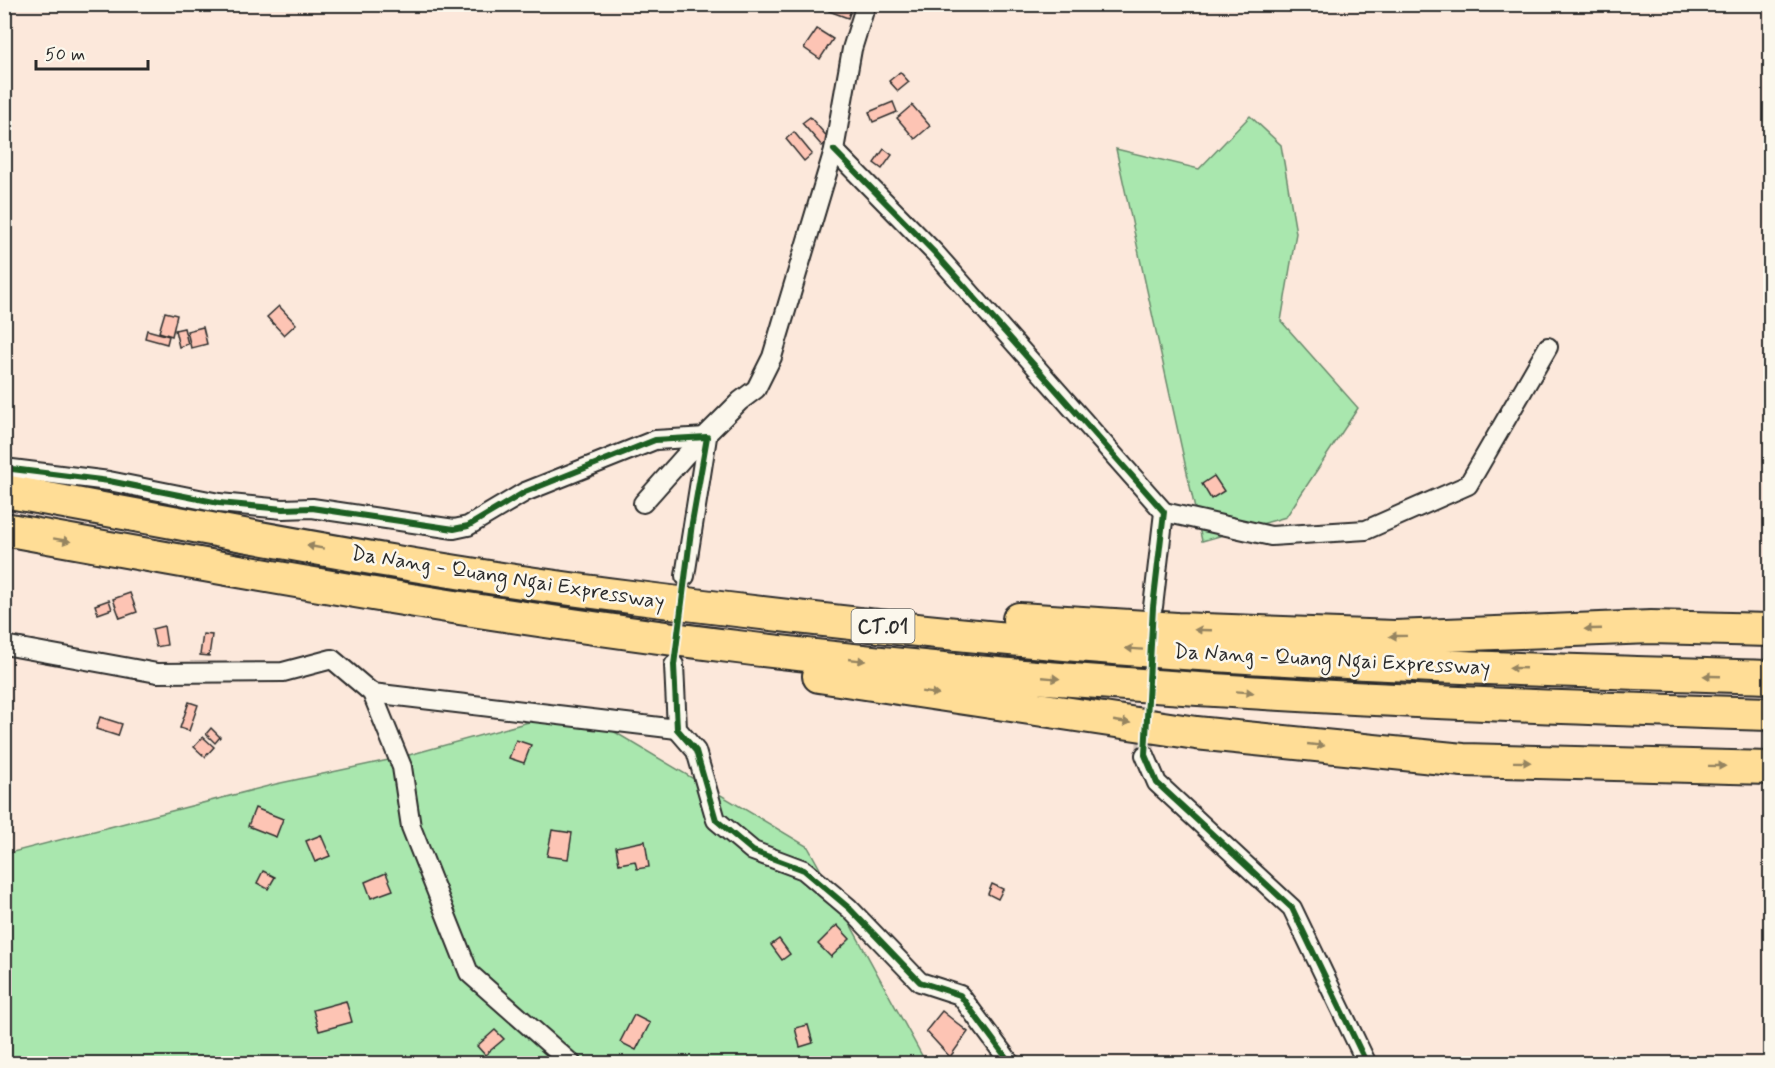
<svg xmlns="http://www.w3.org/2000/svg" width="1775" height="1068" font-family="Mynerve,sans-serif">
<rect width="100%" height="100%" fill="#fce8db"/>
<filter id="ink" filterUnits="userSpaceOnUse"><feTurbulence type="fractalNoise" baseFrequency=".0167" numOctaves="2"/><feDisplacementMap in="SourceGraphic" scale="12" xChannelSelector="R" yChannelSelector="G"/><feConvolveMatrix kernelMatrix="1 2 1 2 8 2 1 2 1" color-interpolation-filters="sRGB"/></filter>
<g filter="url(#ink)">
<g fill="#a9e7ae" stroke="#6a896c" stroke-width="1.5">
<path d="M 1250,116 L 1281,145 L 1296,233 L 1281,321 L 1358,408 L 1286,517 L 1202,541 L 1116,149 L 1199,169 Z"/>
<path d="M 576,709 L 808,847 L 926,1063 L 5,1064 L 5,854 L 276,784 L 398,758 Z"/>
</g>
<g fill="#fdc4b4" stroke="#2b2b2b" stroke-width="1.5">
<path d="M 832,4 L 852,7 L 848,18 L 829,11 Z"/>
<path d="M 817,29 L 833,39 L 820,59 L 804,48 Z"/>
<path d="M 900,72 L 909,82 L 898,91 L 889,81 Z"/>
<path d="M 893,102 L 897,112 L 873,122 L 869,112 Z"/>
<path d="M 912,105 L 930,126 L 915,139 L 897,118 Z"/>
<path d="M 810,117 L 830,140 L 822,146 L 802,123 Z"/>
<path d="M 794,132 L 812,154 L 804,161 L 786,139 Z"/>
<path d="M 884,149 L 892,155 L 882,169 L 874,163 Z"/>
<path d="M 279,306 L 296,324 L 284,335 L 267,317 Z"/>
<path d="M 165,312 L 177,315 L 172,336 L 159,332 Z"/>
<path d="M 203,327 L 207,344 L 191,348 L 187,331 Z"/>
<path d="M 184,328 L 188,344 L 179,347 L 175,330 Z"/>
<path d="M 147,330 L 169,336 L 167,344 L 145,338 Z"/>
<path d="M 1214,476 L 1224,491 L 1211,499 L 1202,484 Z"/>
<path d="M 130,593 L 137,612 L 120,618 L 113,599 Z"/>
<path d="M 109,600 L 112,609 L 98,614 L 95,605 Z"/>
<path d="M 164,626 L 167,645 L 156,647 L 152,629 Z"/>
<path d="M 203,634 L 212,635 L 209,656 L 200,655 Z"/>
<path d="M 189,702 L 198,705 L 189,731 L 180,728 Z"/>
<path d="M 100,717 L 122,724 L 118,736 L 96,729 Z"/>
<path d="M 211,728 L 220,737 L 215,743 L 206,734 Z"/>
<path d="M 203,737 L 214,747 L 205,757 L 194,747 Z"/>
<path d="M 516,740 L 531,745 L 524,763 L 509,758 Z"/>
<path d="M 255,808 L 283,819 L 276,837 L 248,826 Z"/>
<path d="M 552,830 L 572,833 L 568,859 L 547,856 Z"/>
<path d="M 321,835 L 330,856 L 315,862 L 306,841 Z"/>
<path d="M 645,841 L 649,867 L 637,869 L 635,861 L 619,864 L 616,847 Z"/>
<path d="M 263,871 L 275,877 L 268,889 L 257,883 Z"/>
<path d="M 386,873 L 393,890 L 371,898 L 365,882 Z"/>
<path d="M 992,884 L 1003,889 L 998,899 L 988,894 Z"/>
<path d="M 837,925 L 850,939 L 831,957 L 818,944 Z"/>
<path d="M 779,939 L 790,954 L 782,960 L 771,945 Z"/>
<path d="M 346,1001 L 352,1022 L 319,1031 L 313,1010 Z"/>
<path d="M 942,1011 L 968,1032 L 950,1057 L 926,1031 Z"/>
<path d="M 634,1015 L 650,1023 L 636,1050 L 620,1042 Z"/>
<path d="M 808,1025 L 813,1043 L 800,1047 L 795,1028 Z"/>
<path d="M 495,1030 L 504,1039 L 485,1055 L 477,1046 Z"/>
</g>
<g fill="none" stroke-linecap="round" stroke-linejoin="round">
<path stroke="#d2c2b8" stroke-width="18" stroke-dasharray="18 9" stroke-linecap="butt" d="M 1145,755 L 1151,643"/>
<defs>
<g id="street">
<path d="M 834,150 L 935,253 L 1164,512 L 1153,607"/>
<path d="M 4,468 L 109,481 L 219,503 L 283,509 L 312,508 L 454,529 L 468,526 L 525,492 L 655,440 L 707,437 L 685,576"/>
<path d="M 643,503 L 684,457 L 740,401 L 756,389 L 772,357 L 834,150 L 852,49 L 866,4"/>
<path d="M 1164,512 L 1271,536 L 1366,530 L 1468,485 L 1548,347"/>
<path d="M 4,645 L 157,673 L 283,672 L 332,659 L 372,693 L 402,767 L 411,827 L 469,973 L 572,1064"/>
<path d="M 674,665 L 677,729 L 696,751 L 716,820 L 753,851 L 804,870 L 849,908 L 920,982 L 960,995 L 1011,1064"/>
<path d="M 372,693 L 677,729"/>
<path d="M 1145,755 L 1157,783 L 1292,908 L 1367,1064"/>
</g>
<g id="highway">
<path d="M 4,491 C 215,529 426,572 639,598 C 781,616 923,632 1065,644 C 1300,664 1536,670 1770,677"/>
<path d="M 4,529 C 251,574 497,618 745,648 C 1086,689 1428,704 1770,714"/>
<path d="M 1019,619 L 1177,629 L 1395,637 L 1651,627 L 1770,630"/>
<path d="M 819,676 L 1196,733 L 1463,760 L 1770,768"/>
</g>
</defs>
<use href="#street" stroke="#2b2b2b" stroke-width="22"/>
<use href="#highway" stroke="#2b2b2b" stroke-width="36"/>
<use href="#street" stroke="#fbf7ec" stroke-width="18"/>
<use href="#highway" stroke="#ffdd96" stroke-width="32"/>
<defs>
<g id="cycleway">
<path d="M 834,150 L 935,253 L 1164,512 L 1153,607 L 1145,755 L 1157,783 L 1292,908 L 1367,1064"/>
<path d="M 4,468 L 109,481 L 219,503 L 283,509 L 312,508 L 454,529 L 468,526 L 525,492 L 655,440 L 707,437 L 692,523 L 674,665 L 677,729 L 696,751 L 716,820 L 753,851 L 804,870 L 849,908 L 920,982 L 960,995 L 1011,1064"/>
</g>
</defs>
<use href="#cycleway" stroke="#fbf7ec" stroke-width="10"/>
<use href="#cycleway" stroke="#1b5e20" stroke-width="6"/>
</g>
<defs><path id="oneway-solid" d="M-6-.8H1V-3.2L6.5 0L1 3.2V.8H-6Z" transform="scale(1.5)"/></defs>
<g fill="#958460">
<use href="#oneway-solid" transform="translate(62 540) rotate(10)"/>
<use href="#oneway-solid" transform="translate(315 547) rotate(-170)"/>
<use href="#oneway-solid" transform="translate(1593 629) rotate(178)"/>
<use href="#oneway-solid" transform="translate(1203 630) rotate(-178)"/>
<use href="#oneway-solid" transform="translate(1398 636) rotate(179)"/>
<use href="#oneway-solid" transform="translate(1134 649) rotate(-176)"/>
<use href="#oneway-solid" transform="translate(857 660) rotate(6)"/>
<use href="#oneway-solid" transform="translate(1517 668) rotate(-178)"/>
<use href="#oneway-solid" transform="translate(1712 676) rotate(-178)"/>
<use href="#oneway-solid" transform="translate(1051 678) rotate(5)"/>
<use href="#oneway-solid" transform="translate(1245 692) rotate(4)"/>
<use href="#oneway-solid" transform="translate(930 693) rotate(9)"/>
<use href="#oneway-solid" transform="translate(1122 722) rotate(8)"/>
<use href="#oneway-solid" transform="translate(1316 745) rotate(6)"/>
<use href="#oneway-solid" transform="translate(1522 762) rotate(1)"/>
<use href="#oneway-solid" transform="translate(1717 766) rotate(1)"/>
</g>
</g>
<g text-anchor="middle" stroke-width="5" stroke-linejoin="round" paint-order="stroke">
<rect fill="#fbf7ec" stroke="#696865" stroke-width="1.5" x="851.5" y="609" width="63" height="34" rx="4.5"/>
<g font-size="20" font-weight="bold" fill="#2b2b2b">
<text x="883" y="633">CT.01</text>
</g>
<g font-size="21" fill="#2b2b2b" stroke="#fbf7ec">
<text transform="translate(508 577) rotate(9)" y="7">Da Nang - Quang Ngai Expressway</text>
<text transform="translate(1332 659) rotate(3)" y="7">Da Nang - Quang Ngai Expressway</text>
</g>
</g>
<rect width="1775" height="1068" fill="none" stroke="#fbf7ec" stroke-width="24"/>
<rect x="12" y="12" width="1751" height="1044" fill="none" stroke="#2b2b2b" stroke-width="2" filter="url(#ink)"/>
<path d="M36 60v9h112v-9" fill="none" stroke="#2b2b2b" stroke-width="3"/>
<text x="45" y="60" font-size="18" fill="#2b2b2b" stroke="#fbf7ec" stroke-width="4.5" paint-order="stroke">50 m</text>
</svg>
